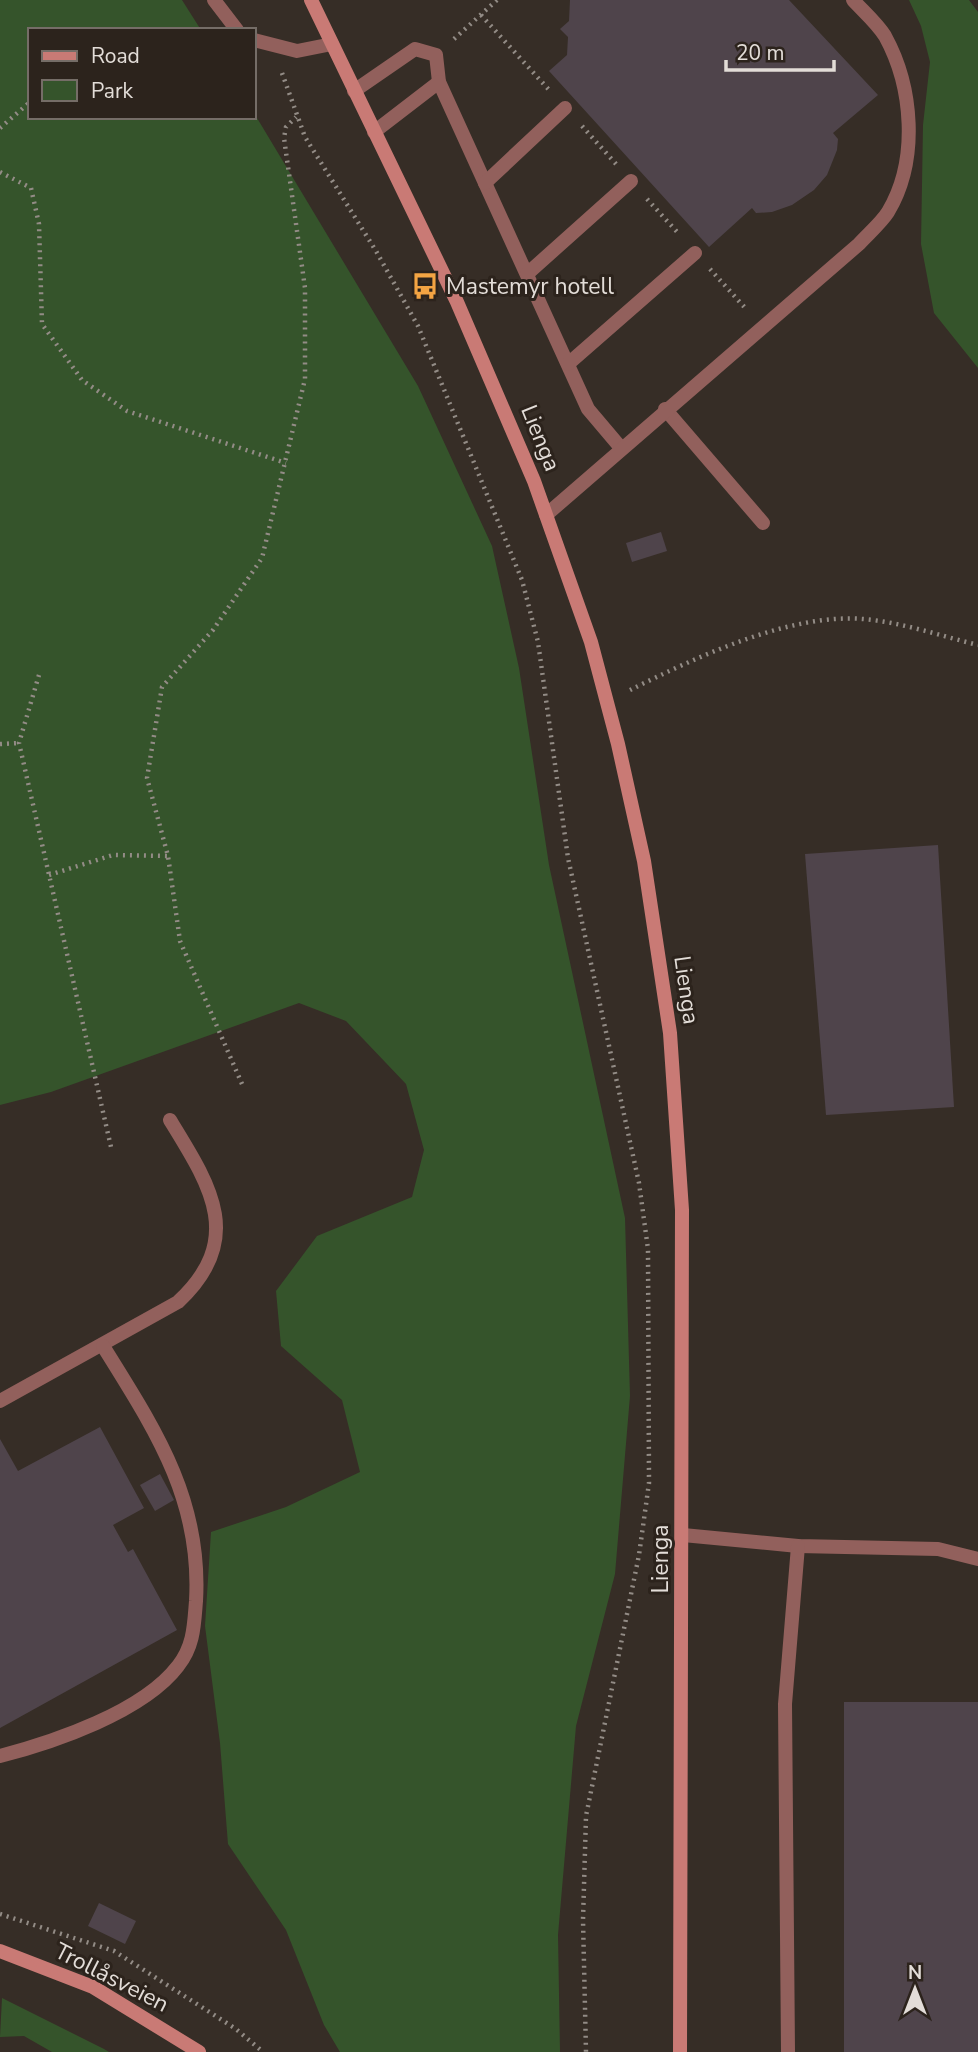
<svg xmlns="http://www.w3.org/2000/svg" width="978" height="2052" font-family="'Nunito Sans',sans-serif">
<rect width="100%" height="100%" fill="#362d26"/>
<g fill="#35542b">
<path d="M 0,0 L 182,0 L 201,30 L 30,30 L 30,117 L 254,117 L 254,113 L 418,386 L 492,546 L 519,668 L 549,865 L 625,1218 L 630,1396 L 615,1574 L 576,1726 L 558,1935 L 560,2052 L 340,2052 L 324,2025 L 286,1930 L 228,1844 L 220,1743 L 205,1626 L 211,1532 L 286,1507 L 360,1472 L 342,1400 L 281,1346 L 276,1291 L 317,1236 L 412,1197 L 424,1150 L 406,1084 L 346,1021 L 299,1003 L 51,1092 L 0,1105 Z"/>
<path d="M 909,0 L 969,0 L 978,12 L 978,368 L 934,313 L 921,244 L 923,125 L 930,62 L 921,26 Z"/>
<path d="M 2,1998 L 104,2049 L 109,2052 L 52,2052 L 24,2036 L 0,2037 Z"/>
</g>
<g fill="#4f444b">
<path d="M 570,0 L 789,0 L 878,95 L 833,133 L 838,139 L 837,150 L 827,175 L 814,190 L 792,205 L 772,212 L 756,213 L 752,208 L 709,247 L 549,71 L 567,55 L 568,37 L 560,29 L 569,21 Z"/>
<path d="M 661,532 L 667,551 L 632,562 L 626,543 Z"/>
<path d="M 938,845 L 954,1107 L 826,1115 L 805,854 Z"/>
<path d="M 100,1427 L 144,1508 L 113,1525 L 128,1552 L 133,1549 L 177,1630 L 0,1728 L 0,1439 L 18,1471 Z"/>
<path d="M 160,1474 L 174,1500 L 155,1511 L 140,1485 Z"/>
<rect x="844" y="1702" width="134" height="350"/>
<path d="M 99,1903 L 136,1921 L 125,1944 L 88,1926 Z"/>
</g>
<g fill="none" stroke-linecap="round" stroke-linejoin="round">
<g stroke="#938c86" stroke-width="4.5" stroke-dasharray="2 5" stroke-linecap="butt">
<path d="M 481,15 L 550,91"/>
<path d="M 454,39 L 497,0"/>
<path d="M 282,73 L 305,137 L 376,251 L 418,326 L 522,580 L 538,642 L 568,858 L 639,1183 L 648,1249 L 649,1483 L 639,1555 L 586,1816 L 583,1920 L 586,2052"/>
<path d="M 582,126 L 616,164"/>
<path d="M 0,128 L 30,102"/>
<path d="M 0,172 L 31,188 L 39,224 L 42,324 L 82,380 L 127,411 L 286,463"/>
<path d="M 647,199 L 679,234"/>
<path d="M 710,269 L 747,310"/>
<path d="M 39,675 L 19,743 L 111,1147"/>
<path d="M 630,690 C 695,658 789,613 863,619 C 901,622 941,636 978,645"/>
<path d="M 0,744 L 19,743"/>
<path d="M 49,875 L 113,855 L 168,856"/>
<path d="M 242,1084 L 180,941 L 168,856 L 147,778 L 162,687 L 213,630 L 262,558 L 305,379 L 305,288 L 284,138 L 286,127 L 296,117"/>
<path d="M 0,1914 L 114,1951 L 236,2029 L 263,2052"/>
</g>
<g stroke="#92605c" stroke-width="14">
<path d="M 214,0 L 237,30"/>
<path d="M 254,40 L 297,51 L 332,44"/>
<path d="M 354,91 L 415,49 L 436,55 L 439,82 L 588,409 L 621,448"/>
<path d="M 374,132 L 439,82"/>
<path d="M 485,183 L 565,108"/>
<path d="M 527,274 L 631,181"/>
<path d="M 568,364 L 695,253"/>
<path d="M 665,409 L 763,523"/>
<path d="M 546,515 L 859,244 C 868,234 881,223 888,212 C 919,160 913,87 885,36 C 877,23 863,11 853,0"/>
<path d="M 0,1401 L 178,1302 C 246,1239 210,1185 170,1120"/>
<path d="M 683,1535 L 798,1546 L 938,1549 L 978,1559"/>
<path d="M 0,1756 C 54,1742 143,1712 178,1666 C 194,1646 194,1625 196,1601 C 202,1499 154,1428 103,1346"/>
<path d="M 788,2052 L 785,1704 L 798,1546"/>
</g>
<g stroke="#c97a75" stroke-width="14">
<path d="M 311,0 L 457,302 L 534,481 L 591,642 L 618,744 L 644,861 L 670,1033 L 682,1210 L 680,2052"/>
<path d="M 0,1951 L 93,1987 L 199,2052"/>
</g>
</g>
<defs>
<symbol id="bus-bare" viewBox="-9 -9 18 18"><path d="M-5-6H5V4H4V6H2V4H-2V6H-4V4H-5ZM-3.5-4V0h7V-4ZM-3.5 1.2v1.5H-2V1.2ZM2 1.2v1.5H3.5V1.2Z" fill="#f3a443" stroke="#2c231c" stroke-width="2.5" paint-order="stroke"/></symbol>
</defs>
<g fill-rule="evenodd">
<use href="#bus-bare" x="406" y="267" width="38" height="38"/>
</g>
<g text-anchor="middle" stroke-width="6" stroke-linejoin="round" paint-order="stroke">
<g font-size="23" fill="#e3ddd8" stroke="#2c231c" text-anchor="start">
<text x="446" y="294">Mastemyr hotell</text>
</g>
<g font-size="23" fill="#e3ddd8" stroke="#2c231c">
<text transform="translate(541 438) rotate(68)" y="8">Lienga</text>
<text transform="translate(687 990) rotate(82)" y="8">Lienga</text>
<text transform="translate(660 1559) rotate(-90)" y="8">Lienga</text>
<text transform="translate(112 1977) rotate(27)" y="8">Trollåsveien</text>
</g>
</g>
<rect x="28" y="28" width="228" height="91" fill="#2c231c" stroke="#756d67" stroke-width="2"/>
<rect x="42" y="51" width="35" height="10" fill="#c97a75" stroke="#756d67" stroke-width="2"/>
<text x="91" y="63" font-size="21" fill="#e3ddd8">Road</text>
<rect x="42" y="80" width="35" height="21" fill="#35542b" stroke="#756d67" stroke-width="2"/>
<text x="91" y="98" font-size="21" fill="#e3ddd8">Park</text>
<g transform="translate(915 1989)" stroke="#2c231c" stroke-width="5" paint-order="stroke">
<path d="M0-5L12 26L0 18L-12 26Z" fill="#e3ddd8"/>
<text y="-10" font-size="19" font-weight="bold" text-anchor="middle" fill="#e3ddd8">N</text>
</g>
<path d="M726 60v10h108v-10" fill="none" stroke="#e3ddd8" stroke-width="3.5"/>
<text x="736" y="60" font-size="21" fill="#e3ddd8" stroke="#2c231c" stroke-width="5" paint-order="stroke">20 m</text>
</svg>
